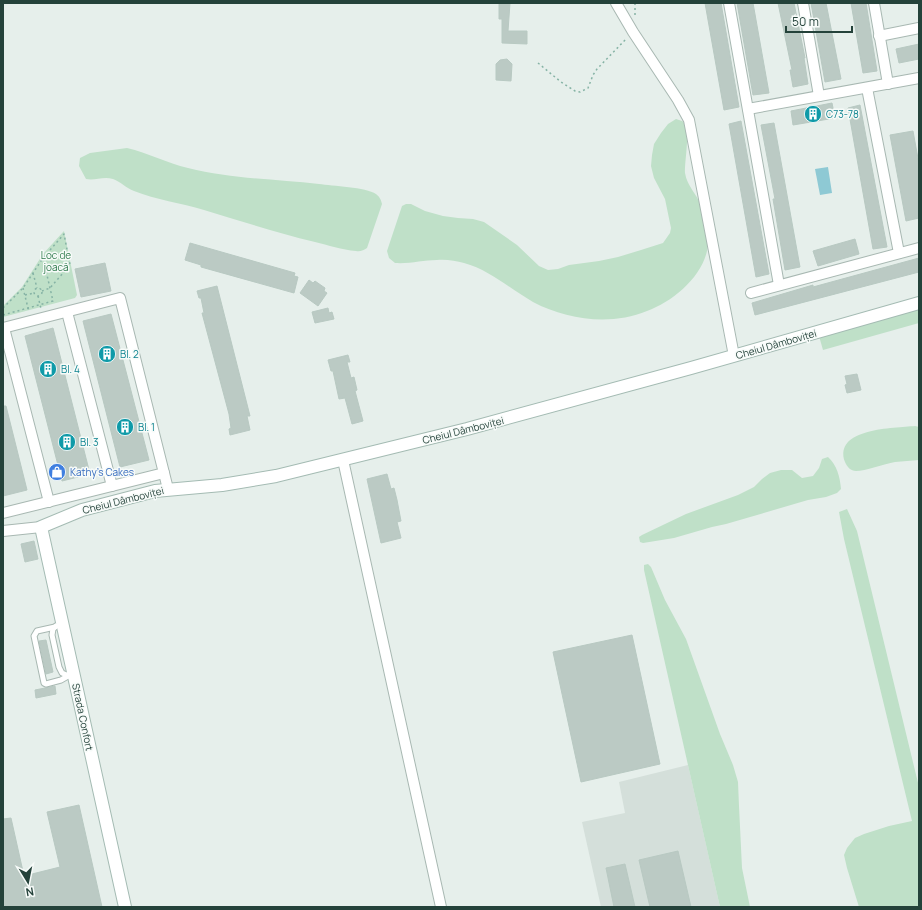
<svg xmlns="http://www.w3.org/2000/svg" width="922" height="910" font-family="Manrope,sans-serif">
<rect width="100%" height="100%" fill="#e6efeb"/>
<path fill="#d4dfda" d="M 688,765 L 720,907 L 601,907 L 582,822 L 625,813 L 619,782 Z"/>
<g fill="#bfe0c8">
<path d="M 676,119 C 678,120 680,120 682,121 C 692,126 684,162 685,173 C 687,186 697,194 701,206 C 704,215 709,241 707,251 C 701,278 672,302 647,311 C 611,326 567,320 533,302 C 510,289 490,270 464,263 C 456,261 446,259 437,260 C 423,260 410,264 395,263 L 389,258 L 387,251 L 402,206 L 406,204 L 411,204 L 425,211 L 443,216 L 458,218 L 473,219 L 484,222 L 517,245 L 539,266 L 548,270 L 558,269 L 569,265 L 599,261 L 618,257 L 641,250 L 663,243 L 670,233 L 671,228 L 665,199 L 654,178 L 651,166 L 652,155 L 654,144 L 661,133 L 668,124 Z"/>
<path d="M 127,148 C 148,153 167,163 188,168 C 231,179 276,179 319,184 C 332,186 366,187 376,194 C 380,197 381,200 382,204 L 367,248 C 364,250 360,252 356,251 C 342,250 328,245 315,242 C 277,233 241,221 204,210 C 181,203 156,200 134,191 C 126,188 121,182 113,179 C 103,176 95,181 86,179 L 79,166 L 80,158 L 90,153 Z"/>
<path d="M 64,231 L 77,295 L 75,298 L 3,317 L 3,306 L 22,287 L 43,254 Z"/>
<path d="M 919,308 L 919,323 L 823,350 L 819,336 Z"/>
<path d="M 915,426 L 919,427 L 919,460 C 911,461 903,461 895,462 C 884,464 865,471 856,471 C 851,471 847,467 845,462 C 833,428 894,428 915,426 Z"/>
<path d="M 828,457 C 837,465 840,477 841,489 L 837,493 L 826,497 L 808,500 L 726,524 L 712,527 L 674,538 L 643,543 L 640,542 L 639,537 L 642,535 L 686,514 L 738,495 L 754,487 L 762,479 L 770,473 L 781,470 L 792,470 L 802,478 L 813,476 L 819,468 L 822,459 Z"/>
<path d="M 847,509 L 857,531 L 919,787 L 919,907 L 859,907 L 847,868 L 844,855 L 847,848 L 855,838 L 864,834 L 889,826 L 912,821 L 844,539 L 839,512 Z"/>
<path d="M 648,564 L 651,567 L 665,600 L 686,639 L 720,734 L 733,765 L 738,782 L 739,806 L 742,868 L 750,907 L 720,907 L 644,570 L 644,565 Z"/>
</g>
<path fill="#8ec9d4" d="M 828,167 L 832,193 L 820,195 L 815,169 Z"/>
<g fill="#bbcac4" stroke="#b8c9c2">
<path d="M 499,3 L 510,3 L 508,31 L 527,31 L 527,44 L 502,43 L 502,19 L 499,19 Z"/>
<path d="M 705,3 L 721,3 L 739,107 L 724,110 Z"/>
<path d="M 737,3 L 753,3 L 769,93 L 753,95 Z"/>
<path d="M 778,3 L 794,3 L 805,58 L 804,58 L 808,84 L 793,87 L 790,70 L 792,70 Z"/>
<path d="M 811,3 L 826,3 L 841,79 L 825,82 Z"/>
<path d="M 851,3 L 866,3 L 877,71 L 863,73 Z"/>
<path d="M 919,44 L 919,59 L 899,63 L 896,49 Z"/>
<path d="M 507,59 L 512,64 L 511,81 L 496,80 L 496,64 L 500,60 Z"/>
<path d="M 832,103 L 835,118 L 793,125 L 791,111 Z"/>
<path d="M 860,105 L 887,247 L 873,249 L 848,108 Z"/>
<path d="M 741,121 L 769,274 L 756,277 L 729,124 Z"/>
<path d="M 774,123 L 800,267 L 785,270 L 773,199 L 775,199 L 761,125 Z"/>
<path d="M 913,131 L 919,164 L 919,218 L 906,221 L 890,135 Z"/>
<path d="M 855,239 L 859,254 L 818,266 L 813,251 Z"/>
<path d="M 190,243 L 295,273 L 294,276 L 298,277 L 294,293 L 201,267 L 201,265 L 185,260 Z"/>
<path d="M 919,258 L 919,272 L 755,315 L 752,303 L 813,285 L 813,287 Z"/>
<path d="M 105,263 L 111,291 L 81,297 L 75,269 Z"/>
<path d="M 309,280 L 313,283 L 315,281 L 325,288 L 324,291 L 327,293 L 318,306 L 300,293 Z"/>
<path d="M 217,286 L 250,416 L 247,416 L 250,430 L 230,435 L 229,429 L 231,428 L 229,414 L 202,313 L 204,313 L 201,298 L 199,298 L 197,291 Z"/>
<path d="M 328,308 L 329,313 L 332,312 L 334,319 L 315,323 L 312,312 Z"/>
<path d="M 111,314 L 149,460 L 120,467 L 83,321 Z"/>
<path d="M 53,328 L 90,474 L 62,481 L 25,336 Z"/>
<path d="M 348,355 L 350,362 L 347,362 L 351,378 L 354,377 L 357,390 L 355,391 L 363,421 L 352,424 L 345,398 L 339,399 L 333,371 L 331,371 L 328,360 Z"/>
<path d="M 857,374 L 861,390 L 847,393 L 845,385 L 847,384 L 845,376 Z"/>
<path d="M 3,406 L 6,406 L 27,490 L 3,496 Z"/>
<path d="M 387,474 L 391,489 L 394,488 L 397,500 L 401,521 L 397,522 L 401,538 L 381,543 L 367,479 Z"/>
<path d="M 34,541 L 38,559 L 25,562 L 21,544 Z"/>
<path d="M 632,635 L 660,764 L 581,782 L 553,652 Z"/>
<path d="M 46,640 L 53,672 L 46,674 L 39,641 Z"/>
<path d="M 55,686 L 56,694 L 36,698 L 35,690 Z"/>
<path d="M 79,805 L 102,907 L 3,907 L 3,819 L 11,818 L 24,876 L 60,867 L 47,812 Z"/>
<path d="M 678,851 L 691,907 L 650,907 L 639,860 Z"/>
<path d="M 625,864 L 635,907 L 614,907 L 606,868 Z"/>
</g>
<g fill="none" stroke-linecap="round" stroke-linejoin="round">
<defs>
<g id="lane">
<path d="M 56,626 L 53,629 L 52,635 L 59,667 L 62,673 L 69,676"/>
<path d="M 55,627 L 37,631 L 34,636 L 44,683 L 46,684 L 61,680 L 68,676"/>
</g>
<g id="street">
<path d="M 616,3 L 633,32 L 678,100 L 689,120 L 734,356"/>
<path d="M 729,3 L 779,285"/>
<path d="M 803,3 L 819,96"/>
<path d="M 874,3 L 888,84"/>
<path d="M 879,36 L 919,28"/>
<path d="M 867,88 L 899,253"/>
<path d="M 748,109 L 919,78"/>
<path d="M 751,293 L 919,248"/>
<path d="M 67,312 L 112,486"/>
<path d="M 3,328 L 120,298 L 168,489"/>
<path d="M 4,328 L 49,502"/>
<path d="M 343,460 L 441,907"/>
<path d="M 3,513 L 164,473"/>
<path d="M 3,531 L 41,527"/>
</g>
<path id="secondary" d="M 125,907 L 41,527 L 82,510 L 155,491 L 222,485 L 276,476 L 467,429 L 691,368 L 919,303"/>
</defs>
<use href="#lane" stroke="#a8b8b2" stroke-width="7"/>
<use href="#street" stroke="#a8b8b2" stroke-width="12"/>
<use href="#secondary" stroke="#a4bbb3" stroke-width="14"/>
<g stroke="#86b3a5" stroke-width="1.5" stroke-dasharray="2 3" stroke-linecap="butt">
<path d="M 635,3 L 635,17"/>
<path d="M 538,63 L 561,82 L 575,91 L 580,92 L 588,88 L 593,75 L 597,69 L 627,38"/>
<path d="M 33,273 L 37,288"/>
<path d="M 23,288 L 29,312"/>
<circle cx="38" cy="292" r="4"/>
<path d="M 25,295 L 34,293"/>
<path d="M 38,296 L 41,309"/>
<path d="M 3,308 L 23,288 L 43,258 L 64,234 L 70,265 L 50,288 L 42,291"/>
<path d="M 3,315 L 53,301 L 43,258"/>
</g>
<use href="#lane" stroke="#fff" stroke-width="5"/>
<use href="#street" stroke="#fff" stroke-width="10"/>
<use href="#secondary" stroke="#fff" stroke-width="12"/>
</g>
<defs>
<symbol id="building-disc" viewBox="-11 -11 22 22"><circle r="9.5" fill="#0f9aa8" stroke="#f7fbf9"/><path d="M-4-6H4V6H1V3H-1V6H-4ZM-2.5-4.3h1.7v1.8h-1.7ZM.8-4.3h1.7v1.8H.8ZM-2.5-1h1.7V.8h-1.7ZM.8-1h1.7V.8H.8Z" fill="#fff"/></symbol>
<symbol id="shop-disc" viewBox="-11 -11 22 22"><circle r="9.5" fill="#3f7fe0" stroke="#f7fbf9"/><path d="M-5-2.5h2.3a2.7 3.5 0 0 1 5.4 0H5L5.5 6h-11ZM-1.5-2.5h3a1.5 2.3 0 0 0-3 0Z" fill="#fff"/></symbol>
</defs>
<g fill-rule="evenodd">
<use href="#building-disc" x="803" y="104" width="20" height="20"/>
<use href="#building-disc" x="97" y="344" width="20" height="20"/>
<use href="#building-disc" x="38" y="359" width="20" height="20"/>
<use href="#building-disc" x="115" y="417" width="20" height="20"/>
<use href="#building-disc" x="57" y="432" width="20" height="20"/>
<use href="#shop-disc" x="47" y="462" width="20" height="20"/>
</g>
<g text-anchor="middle" stroke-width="3" stroke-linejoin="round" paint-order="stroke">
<g font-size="10" fill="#0d838f" stroke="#f7fbf9" text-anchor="start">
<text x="826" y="118">C73-78</text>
<text x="120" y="358">Bl. 2</text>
<text x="61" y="373">Bl. 4</text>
<text x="138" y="431">Bl. 1</text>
<text x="80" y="446">Bl. 3</text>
</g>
<g font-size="10" fill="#2d7a4b" stroke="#f7fbf9">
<text x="56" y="259">Loc de<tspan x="56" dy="12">joacă</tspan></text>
</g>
<g font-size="10" fill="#24423a" stroke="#f7fbf9">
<text transform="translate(776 344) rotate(-16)" y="4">Cheiul Dâmboviței</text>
<text transform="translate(463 430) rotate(-14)" y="4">Cheiul Dâmboviței</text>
<text transform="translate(123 500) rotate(-14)" y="4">Cheiul Dâmboviței</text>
<text transform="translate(83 717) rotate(78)" y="4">Strada Confort</text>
</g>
<g font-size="10" fill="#366cbe" stroke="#f7fbf9" text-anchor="start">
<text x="70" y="476">Kathy's Cakes</text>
</g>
</g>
<rect width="922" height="910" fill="none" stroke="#24423a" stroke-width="8"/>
<g transform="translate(28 882) rotate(170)" stroke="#f7fbf9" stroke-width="3" paint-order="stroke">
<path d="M0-3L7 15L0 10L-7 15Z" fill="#24423a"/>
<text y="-6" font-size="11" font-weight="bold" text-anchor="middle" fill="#24423a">N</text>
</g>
<path d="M786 26v6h66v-6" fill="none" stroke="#24423a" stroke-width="2"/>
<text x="792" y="26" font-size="12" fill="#24423a" stroke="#f7fbf9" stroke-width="3" paint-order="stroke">50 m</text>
</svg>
